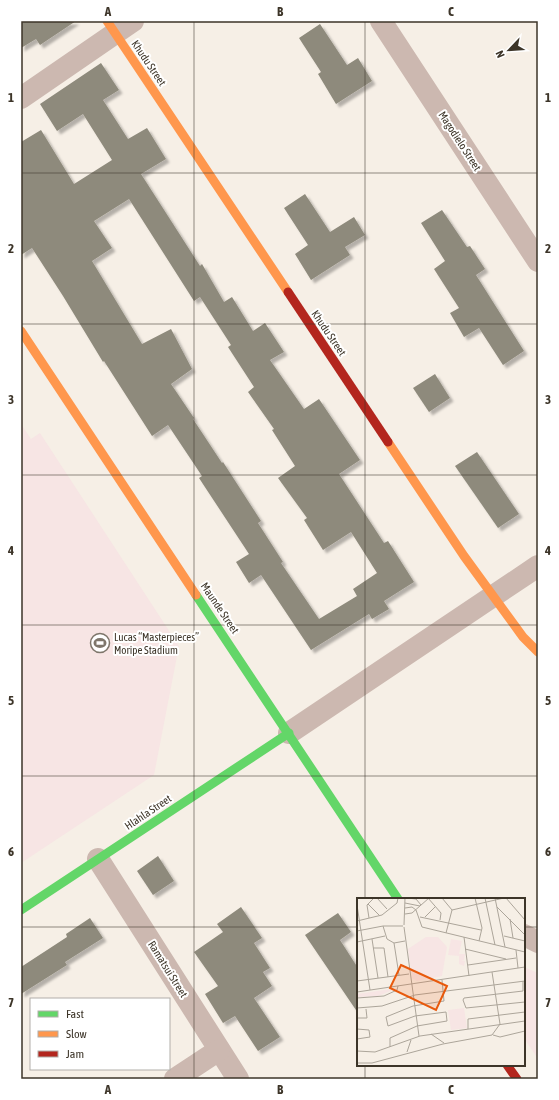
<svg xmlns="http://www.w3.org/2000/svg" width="559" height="1100" font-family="'Asap Condensed',sans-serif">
<defs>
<filter id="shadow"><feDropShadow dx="3.5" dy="3.5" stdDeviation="1" flood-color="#0004"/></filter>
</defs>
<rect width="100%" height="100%" fill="#f6efe6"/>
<g fill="#f7e5e4">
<path d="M 21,424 L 31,439 L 40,433 L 179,646 L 154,775 L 21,863 Z"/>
<path d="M 524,967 L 538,973 L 538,1059 L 524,1038 Z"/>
</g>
<g fill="#8e8a7c" fill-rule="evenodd" filter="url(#shadow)">
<path d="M 21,21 L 76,21 L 40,45 L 36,39 L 21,48 Z"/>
<path d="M 320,24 L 347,65 L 358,58 L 372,81 L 336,104 L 318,74 L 321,72 L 299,38 Z"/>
<path d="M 101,63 L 119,90 L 103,100 L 128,139 L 147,128 L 166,159 L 141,174 L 200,266 L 202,264 L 224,302 L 232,297 L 253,331 L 265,323 L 284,352 L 270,360 L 304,409 L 319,399 L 360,460 L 339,474 L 384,543 L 388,541 L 414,582 L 384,601 L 389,609 L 372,619 L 369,614 L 311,650 L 261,575 L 249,583 L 236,562 L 249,554 L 199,478 L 202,476 L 168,425 L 152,436 L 104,361 L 103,362 L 63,296 L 32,248 L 21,255 L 21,142 L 41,130 L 74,184 L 112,160 L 83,114 L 57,131 L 40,104 ZM 129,199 L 194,301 L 200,297 L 231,345 L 228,347 L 254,387 L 248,392 L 274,429 L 272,430 L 295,466 L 278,478 L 307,518 L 304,520 L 323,550 L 351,532 L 377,573 L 353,589 L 357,596 L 319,619 L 281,563 L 283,562 L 258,523 L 261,521 L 223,462 L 222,463 L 193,419 L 194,418 L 171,384 L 192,369 L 171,329 L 142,344 L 92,261 L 112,248 L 94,221 Z"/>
<path d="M 305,194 L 330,232 L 354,217 L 365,235 L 345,247 L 350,255 L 311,280 L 295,254 L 308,245 L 284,208 Z"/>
<path d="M 442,210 L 467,247 L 470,246 L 485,269 L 476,275 L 524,351 L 503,365 L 479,328 L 464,337 L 450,313 L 459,308 L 434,269 L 445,261 L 421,223 Z"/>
<path d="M 435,374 L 450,398 L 429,412 L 413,388 Z"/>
<path d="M 477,452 L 519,514 L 498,528 L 455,466 Z"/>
<path d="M 158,856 L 174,881 L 153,895 L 137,871 Z"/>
<path d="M 241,907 L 262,938 L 254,943 L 270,968 L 263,972 L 272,986 L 254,998 L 280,1037 L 258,1051 L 235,1016 L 223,1023 L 205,994 L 218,986 L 194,952 L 223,932 L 217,924 Z"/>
<path d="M 338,913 L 351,932 L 340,940 L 358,968 L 358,1013 L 305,935 Z"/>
<path d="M 90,918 L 103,938 L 65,962 L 67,965 L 21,994 L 21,967 L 67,937 L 66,934 Z"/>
</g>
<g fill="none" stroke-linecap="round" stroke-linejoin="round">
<g stroke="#ccb8b0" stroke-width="22">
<path d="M 381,21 L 538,261"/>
<path d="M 21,98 L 133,21"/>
<path d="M 289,733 L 538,566"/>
<path d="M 98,859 L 238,1079"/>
<path d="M 524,935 L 538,942"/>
<path d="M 175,1079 L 219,1050"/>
</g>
<g stroke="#63d668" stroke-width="9">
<path d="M 196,595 L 398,899"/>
<path d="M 21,910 L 289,733"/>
</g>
<g stroke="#ff974d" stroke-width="9">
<path d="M 107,21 L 288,292"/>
<path d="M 21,331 L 196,595"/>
<path d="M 388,442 L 464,556 L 523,637 L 538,652"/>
</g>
<g stroke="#b3261e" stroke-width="9">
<path d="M 288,292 L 388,442"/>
<path d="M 507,1065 L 517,1079"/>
</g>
</g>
<path fill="none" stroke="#3d3529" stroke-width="1" stroke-opacity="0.55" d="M 194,21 L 194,1079M 365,21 L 365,899M 21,173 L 538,173M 21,324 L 538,324M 21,475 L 538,475M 21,625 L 538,625M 21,776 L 538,776M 21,927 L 358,927M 524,927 L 538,927M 365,1065 L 365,1079"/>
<defs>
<symbol id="stadium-ring" viewBox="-11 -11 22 22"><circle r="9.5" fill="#fff" stroke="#7e766b" stroke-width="1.5"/><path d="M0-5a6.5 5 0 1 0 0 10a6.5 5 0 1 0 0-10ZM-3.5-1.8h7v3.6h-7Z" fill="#7e766b"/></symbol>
</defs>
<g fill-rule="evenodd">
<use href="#stadium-ring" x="89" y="632" width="22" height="22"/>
</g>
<g text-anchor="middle" stroke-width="4" stroke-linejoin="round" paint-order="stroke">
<g font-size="11" fill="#3d3529" stroke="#fff">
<text transform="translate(149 63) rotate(56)" y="4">Khudu Street</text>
<text transform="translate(460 141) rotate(57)" y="4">Magodielo Street</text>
<text transform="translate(329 333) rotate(56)" y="4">Khudu Street</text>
<text transform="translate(220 608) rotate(56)" y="4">Maunde Street</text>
<text transform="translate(148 812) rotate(-34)" y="4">Hlahla Street</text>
<text transform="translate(168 969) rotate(58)" y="4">Ramatsui Street</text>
</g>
<g font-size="11" fill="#3d3529" stroke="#fff" text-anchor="start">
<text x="114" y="641">Lucas “Masterpieces”<tspan x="114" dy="13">Moripe Stadium</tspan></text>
</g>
</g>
<g transform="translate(357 898)">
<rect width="168" height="168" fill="#f6efe6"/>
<path d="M 69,39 L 81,39 L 90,49 L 85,78 L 60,83 L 55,80 L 51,51 ZM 94,41 L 105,43 L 102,56 L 108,56 L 107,62 L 104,62 L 108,63 L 107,68 L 102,66 L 102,58 L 91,57 ZM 41,90 L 21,98 L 0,99 L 0,96 ZM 107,110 L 110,130 L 94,132 L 91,112 Z" fill="#f7e5e4"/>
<path fill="none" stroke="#aca59a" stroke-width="1" d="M 20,0 L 30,11M 51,0 L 59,1 L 64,7M 71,0 L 84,15 L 83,22M 85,0 L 95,12 L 89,35M 118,0 L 125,30 L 122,43M 128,0 L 138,47M 138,0 L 148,49M 149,0 L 168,22M 48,5 L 63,8M 11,6 L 23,18M 0,7 L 13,92M 140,9 L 168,37M 48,10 L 55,9 L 59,12M 59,12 L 65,29 L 168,54M 95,12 L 147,0M 48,16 L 55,15 L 72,0M 63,19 L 124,32M 68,19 L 78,9M 12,20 L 10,7 L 17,0M 153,21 L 156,40M 0,23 L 25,17 L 40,5 L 41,0M 47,27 L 48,0M 26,28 L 30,41 L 37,45 L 48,43M 47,29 L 62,138M 0,33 L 26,28 L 46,28M 147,38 L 168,43M 107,39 L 112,78M 15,41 L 21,80M 0,44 L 28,38M 37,45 L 42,77M 16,50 L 27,50 L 31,79M 108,51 L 149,61M 159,52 L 161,70M 111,67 L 159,60M 135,74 L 143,126M 0,83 L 52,76M 166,83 L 166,93 L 107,100 L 106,102 L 109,110 L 168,104M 0,94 L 168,69M 0,100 L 27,98 L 40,92 L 41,88M 0,110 L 25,108 L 58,97 L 168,83M 0,120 L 10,120 L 9,111M 60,128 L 90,123 L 89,114 L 58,118 L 31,128 L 29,119 L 56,108 L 87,103 L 85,82M 0,131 L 12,132 L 13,139 L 0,141M 111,131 L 111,121 L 168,114M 74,136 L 87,145M 136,137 L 143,139 L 168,133M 33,149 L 33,140 L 60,128M 0,153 L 18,154 L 63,138 L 168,123M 50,154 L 54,142M 0,165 L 15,165 L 86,146 L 135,137 L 143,126"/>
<path fill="#e8590c" fill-opacity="0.15" stroke="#e8590c" stroke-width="2" d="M 44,67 L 90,88 L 79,112 L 33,90 Z"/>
<rect width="168" height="168" fill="none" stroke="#3d3529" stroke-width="2"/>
</g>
<rect width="559" height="1100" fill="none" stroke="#ffffff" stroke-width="44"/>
<rect x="30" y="998" width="140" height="72" fill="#ffffff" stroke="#b1aea9"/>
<rect x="38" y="1011" width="20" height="6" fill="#63d668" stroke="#b1aea9"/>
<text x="66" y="1018" font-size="12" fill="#3d3529">Fast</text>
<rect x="38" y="1031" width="20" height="6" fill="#ff974d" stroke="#b1aea9"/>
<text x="66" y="1038" font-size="12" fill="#3d3529">Slow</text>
<rect x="38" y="1051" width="20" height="6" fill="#b3261e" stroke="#b1aea9"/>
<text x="66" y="1058" font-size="12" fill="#3d3529">Jam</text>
<g transform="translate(509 50) rotate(245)" stroke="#ffffff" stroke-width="3" paint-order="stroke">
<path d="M0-3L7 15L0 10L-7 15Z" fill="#3d3529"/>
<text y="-6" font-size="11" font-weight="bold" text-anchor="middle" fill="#3d3529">N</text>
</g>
<rect x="22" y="22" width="515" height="1056" fill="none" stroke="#3d3529" stroke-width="1.5"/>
<g font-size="13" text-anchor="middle" font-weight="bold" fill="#3d3529">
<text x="108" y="16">A</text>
<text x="280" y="16">B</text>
<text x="451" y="16">C</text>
<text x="11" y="102">1</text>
<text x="548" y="102">1</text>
<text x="11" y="253">2</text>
<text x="548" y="253">2</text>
<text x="11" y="404">3</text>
<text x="548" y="404">3</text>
<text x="11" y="555">4</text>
<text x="548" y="555">4</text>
<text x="11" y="705">5</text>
<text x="548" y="705">5</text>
<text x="11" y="856">6</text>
<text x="548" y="856">6</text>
<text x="11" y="1007">7</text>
<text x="548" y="1007">7</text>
<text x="108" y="1094">A</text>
<text x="280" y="1094">B</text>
<text x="451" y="1094">C</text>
</g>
</svg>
